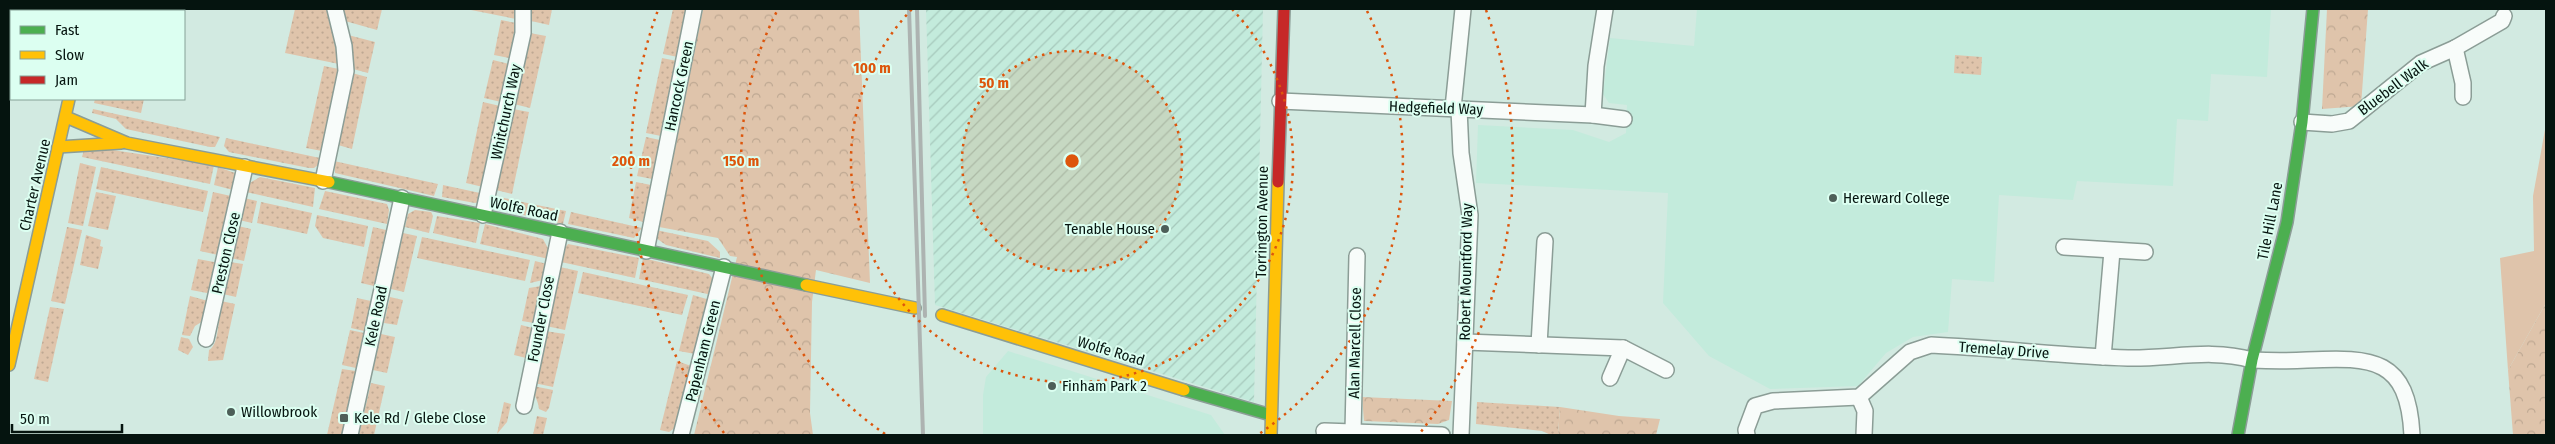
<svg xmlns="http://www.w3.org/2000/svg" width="2555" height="444" font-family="'Fira Sans Condensed',sans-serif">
<defs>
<pattern id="industrial-furrows" width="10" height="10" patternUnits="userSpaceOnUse" patternTransform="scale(1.25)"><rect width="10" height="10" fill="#c3ebdc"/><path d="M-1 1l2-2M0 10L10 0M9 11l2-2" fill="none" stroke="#a6c9bc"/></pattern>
<pattern id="grass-dots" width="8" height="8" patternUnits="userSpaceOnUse" patternTransform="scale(1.25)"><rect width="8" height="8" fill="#dfc4ab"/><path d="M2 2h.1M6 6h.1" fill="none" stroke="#bea892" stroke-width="1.8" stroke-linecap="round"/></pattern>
<pattern id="forest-crowns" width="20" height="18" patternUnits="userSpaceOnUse" patternTransform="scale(1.25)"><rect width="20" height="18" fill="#dfc4ab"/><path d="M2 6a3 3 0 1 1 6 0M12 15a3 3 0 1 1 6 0" fill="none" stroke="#bea892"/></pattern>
</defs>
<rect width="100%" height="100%" fill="#d2eae1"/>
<g fill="#c3ebdc">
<path d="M 1697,9 L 2271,9 L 2267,77 L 2211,74 L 2208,121 L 2177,119 L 2173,186 L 2077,181 L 2073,200 L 1999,195 L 1994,282 L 1952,279 L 1948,332 L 1913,337 L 1886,353 L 1858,386 L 1770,389 L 1709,356 L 1663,303 L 1668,193 L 1476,183 L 1478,125 L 1573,130 L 1609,142 L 1626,133 L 1627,105 L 1609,103 L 1603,94 L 1610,38 L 1694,46 Z"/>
<path d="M 1008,351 L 1211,415 L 1225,435 L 983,435 L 983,395 L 986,377 Z"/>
</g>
<path fill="url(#industrial-furrows)" d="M 926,9 L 1263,9 L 1254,402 L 935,305 Z"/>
<g fill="url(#grass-dots)">
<rect x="114" y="9" width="49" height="2"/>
<path d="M 295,9 L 327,9 L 339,64 L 285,53 Z"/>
<path d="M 342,9 L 382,9 L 377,30 L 345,21 Z"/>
<path d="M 466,9 L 516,9 L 516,19 Z"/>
<path d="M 529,9 L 552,9 L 549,25 L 531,21 Z"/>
<path d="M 673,9 L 686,9 L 678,57 L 663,54 Z"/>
<path d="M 501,20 L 516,23 L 509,58 L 494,55 Z"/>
<path d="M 530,33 L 546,36 L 530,108 L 514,104 Z"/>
<path d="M 348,35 L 375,42 L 368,73 L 353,69 Z"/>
<path d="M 1955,55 L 1982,57 L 1981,75 L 1954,73 Z"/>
<path d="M 662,58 L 677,61 L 661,136 L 646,133 Z"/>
<path d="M 493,60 L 509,64 L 501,102 L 484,98 Z"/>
<path d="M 324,66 L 339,69 L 322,151 L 306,148 Z"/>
<path d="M 352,73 L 367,77 L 352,149 L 338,145 Z"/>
<path d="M 95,99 L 144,99 L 141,113 L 94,103 Z"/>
<path d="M 483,102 L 500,106 L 483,187 L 466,183 Z"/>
<path d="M 93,109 L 220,137 L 215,147 L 210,147 L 126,129 L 116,119 L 92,113 Z"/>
<path d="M 513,109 L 529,112 L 512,194 L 496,190 Z"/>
<path d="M 646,137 L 660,140 L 652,179 L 637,176 Z"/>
<path d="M 226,138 L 320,158 L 318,165 L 314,168 L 309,168 L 229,152 L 224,146 Z"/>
<path d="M 85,146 L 214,165 L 210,184 L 82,157 Z"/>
<path d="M 334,161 L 438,184 L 434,196 L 335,173 Z"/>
<path d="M 80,163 L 96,167 L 83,226 L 68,223 Z"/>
<path d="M 101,167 L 208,191 L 203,212 L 96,189 Z"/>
<path d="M 218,167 L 235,173 L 233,190 L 214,185 Z"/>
<path d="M 260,177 L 315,188 L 313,207 L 246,192 L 248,184 Z"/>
<path d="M 636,182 L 651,185 L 643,222 L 629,218 Z"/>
<path d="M 443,185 L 480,193 L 479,202 L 475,203 L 442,197 Z"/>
<path d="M 325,191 L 387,204 L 389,210 L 387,224 L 319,209 Z"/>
<path d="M 96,192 L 116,196 L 108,230 L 88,226 Z"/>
<path d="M 213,192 L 231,196 L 218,255 L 200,251 Z"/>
<path d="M 494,196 L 566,211 L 563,224 L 502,210 L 495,204 Z"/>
<path d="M 244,198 L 257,201 L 252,223 L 239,220 Z"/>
<path d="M 261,202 L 312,213 L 307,234 L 257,223 Z"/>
<path d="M 415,210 L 431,212 L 433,216 L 429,233 L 405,227 L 408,214 Z"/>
<path d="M 571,212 L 642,228 L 634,238 L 568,224 Z"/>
<path d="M 317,215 L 368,226 L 364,247 L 323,238 L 315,226 Z"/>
<path d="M 437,216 L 480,223 L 476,243 L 433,233 Z"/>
<path d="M 485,224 L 543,239 L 549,250 L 549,259 L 480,244 Z"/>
<path d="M 238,226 L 251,229 L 244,261 L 231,258 Z"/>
<path d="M 67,227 L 82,230 L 65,304 L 51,301 Z"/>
<path d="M 373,227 L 386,230 L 374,286 L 361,283 Z"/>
<path d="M 656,230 L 708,241 L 720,252 L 720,258 L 666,245 L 656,238 Z"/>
<path d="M 403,233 L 417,236 L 404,292 L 391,289 Z"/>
<path d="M 86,235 L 101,240 L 100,246 L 103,247 L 98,269 L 80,265 Z"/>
<path d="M 422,237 L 530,260 L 525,281 L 417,258 Z"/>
<path d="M 568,244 L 639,258 L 635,278 L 561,262 L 563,250 Z"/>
<path d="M 643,258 L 709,274 L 713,279 L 712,295 L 639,279 Z"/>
<path d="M 198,259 L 214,262 L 216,265 L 211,291 L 207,293 L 191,290 Z"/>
<path d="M 535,261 L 547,264 L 543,280 L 530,283 Z"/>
<path d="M 230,262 L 243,264 L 236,297 L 223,294 Z"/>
<path d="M 560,267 L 578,271 L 565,330 L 546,326 Z"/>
<path d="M 583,272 L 688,295 L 682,315 L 578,293 Z"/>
<path d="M 541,286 L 534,323 L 522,321 L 529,288 Z"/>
<path d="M 693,295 L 710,300 L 695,354 L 679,351 Z"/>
<path d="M 190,296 L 208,301 L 203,321 L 195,326 L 190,336 L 182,335 Z"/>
<path d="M 390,297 L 403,300 L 397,325 L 384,323 Z"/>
<path d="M 357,298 L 371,301 L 364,331 L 351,328 Z"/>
<path d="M 221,301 L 235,304 L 223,360 L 208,361 L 209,350 C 220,344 218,316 221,301 Z"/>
<path d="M 50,307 L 64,309 L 48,382 L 34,379 Z"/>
<path d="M 521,325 L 533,328 L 526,358 L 514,355 Z"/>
<path d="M 350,330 L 364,333 L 356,368 L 342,365 Z"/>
<path d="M 545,331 L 565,334 L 553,387 L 534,383 Z"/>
<path d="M 381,334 L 395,337 L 387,373 L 373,370 Z"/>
<path d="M 181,337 L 189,339 L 193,347 L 188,355 L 178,350 Z"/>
<path d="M 677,361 L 694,367 L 679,425 L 669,432 L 660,430 Z"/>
<path d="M 342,369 L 356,371 L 342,435 L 327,435 Z"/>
<path d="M 371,383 L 385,386 L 374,435 L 359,435 Z"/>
<path d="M 533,386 L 553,390 L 549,408 L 546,412 L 539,409 C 538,399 533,395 533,386 Z"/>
<path d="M 504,402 L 511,404 L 507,422 L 497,434 Z"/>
<path d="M 1477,402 L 1560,407 L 1558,435 L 1551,435 L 1542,431 L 1476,424 Z"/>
<path d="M 537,416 L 547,418 L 543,435 L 533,435 Z"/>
</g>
<g fill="url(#forest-crowns)">
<path d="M 703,9 L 859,9 L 870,283 L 816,270 L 812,302 L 810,413 L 813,435 L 694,435 L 737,257 L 730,256 L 718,238 L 659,227 Z"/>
<path d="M 2327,9 L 2368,9 L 2361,106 L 2322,109 Z"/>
<path d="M 2546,303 L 2546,435 L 2513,435 L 2508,370 Z"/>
<path d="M 1362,397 L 1452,401 L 1449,420 L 1438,424 L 1364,421 Z"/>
<path d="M 1560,407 L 1619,416 L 1660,419 L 1656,435 L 1558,435 Z"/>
</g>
<path fill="#dfc4ab" d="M 2546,124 L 2546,303 L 2508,370 L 2500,258 L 2534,251 L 2533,196 Z"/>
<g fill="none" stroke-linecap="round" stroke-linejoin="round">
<defs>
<g id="street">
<path d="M 2455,48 L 2502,21 L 2504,16"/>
<path d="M 1280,101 L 1593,115 L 1596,66 L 1605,9"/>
<path d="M 1453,108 L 1463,9"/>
<path d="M 1459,109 L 1461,153 L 1470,215 L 1461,435"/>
<path d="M 1593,115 L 1624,119"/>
<path d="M 2302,122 L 2332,124 L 2349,121 L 2421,63 L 2455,48 L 2463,83 L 2463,97"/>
<path d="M 323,181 L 346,71 L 344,46 L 335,9"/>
<path d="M 483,215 L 523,33 L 523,9"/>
<path d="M 2064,247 L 2145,252"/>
<path d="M 646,251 L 694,9"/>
<path d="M 206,339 L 245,167"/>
<path d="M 1465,342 L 1623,348 L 1666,370"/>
<path d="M 1539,345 L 1545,241"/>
<path d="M 2103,357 L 2112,251"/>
<path d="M 1610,378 L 1623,348"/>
<path d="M 1859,397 L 1865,411 L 1864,435"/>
<path d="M 524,406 L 560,232"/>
<path d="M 1324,431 L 1442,435"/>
<path d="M 1353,431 L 1357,256"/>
<path d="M 350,435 L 402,198"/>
<path d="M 681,435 L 724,267"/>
<path d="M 1747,435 L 1746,430 L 1755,406 L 1773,401 L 1859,397 L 1910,352 L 1931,345 C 1997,348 2063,356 2128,358 C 2170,359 2211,348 2252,360 C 2271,361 2289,361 2307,360 C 2373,357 2408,358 2412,435"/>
</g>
<g id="fast">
<path d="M 329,182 L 806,285"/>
<path d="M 1184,390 L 1271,415"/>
<path d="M 2238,435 L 2252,360 L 2287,222 L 2302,122 L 2313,9"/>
</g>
<g id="slow">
<path d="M 87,9 L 87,11"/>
<path d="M 66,117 L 127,143 L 329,182"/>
<path d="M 58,147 L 121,143"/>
<path d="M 806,285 L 915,308"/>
<path d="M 942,315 L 1184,390"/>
<path d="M 9,365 L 69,99"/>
<path d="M 1271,435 L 1278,182"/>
</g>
<path id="jam" d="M 1278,182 L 1284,9"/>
</defs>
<use href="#street" stroke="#8b9d96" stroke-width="18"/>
<use href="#fast" stroke="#8b9d96" stroke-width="14"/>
<use href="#slow" stroke="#8b9d96" stroke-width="14"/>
<use href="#jam" stroke="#8b9d96" stroke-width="14"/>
<use href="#street" stroke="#f8fcfa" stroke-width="15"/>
<use href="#fast" stroke="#4caf50" stroke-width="11"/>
<use href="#slow" stroke="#ffc107" stroke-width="11"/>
<use href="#jam" stroke="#c62828" stroke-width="11"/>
<g stroke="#adb3b1" stroke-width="4">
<path d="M 909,9 L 923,435"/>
<path d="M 917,9 L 925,316"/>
</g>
</g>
<circle cx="1072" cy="161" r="110" fill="#dd560c" fill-opacity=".12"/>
<g fill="none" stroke="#dd560c" stroke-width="2.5" stroke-dasharray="2.5 5">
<circle cx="1072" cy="161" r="110"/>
<path d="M1232 9A221 221 0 1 1 912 9"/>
<path d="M885 434A331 331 0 0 1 777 11M1367 11A331 331 0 0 1 1259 434"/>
<path d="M724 433A441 441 0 0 1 658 10M1486 10A441 441 0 0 1 1420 433"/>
</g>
<g fill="#4d5f58" stroke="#dcfff1" stroke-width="2">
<circle cx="1833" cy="198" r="5"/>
<circle cx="1165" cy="229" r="5"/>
<circle cx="1052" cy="386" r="5"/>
<circle cx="231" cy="412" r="5"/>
<rect x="339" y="413" width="10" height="10" rx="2.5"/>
</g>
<g text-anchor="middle" stroke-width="4" stroke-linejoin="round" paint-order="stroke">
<g font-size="15" fill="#05140f" stroke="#dcfff1">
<text transform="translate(679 86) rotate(-78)" y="5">Hancock Green</text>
<text transform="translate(2393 87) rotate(-37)" y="5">Bluebell Walk</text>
<text transform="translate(1436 108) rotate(2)" y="5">Hedgefield Way</text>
<text transform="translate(506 112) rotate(-78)" y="5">Whitchurch Way</text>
<text transform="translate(35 185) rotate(-77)" y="5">Charter Avenue</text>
<text transform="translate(524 209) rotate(12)" y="5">Wolfe Road</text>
<text transform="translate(2270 221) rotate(-79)" y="5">Tile Hill Lane</text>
<text transform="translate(1262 222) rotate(-89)" y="5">Torrington Avenue</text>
<text transform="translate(226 253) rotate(-77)" y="5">Preston Close</text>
<text transform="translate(1466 272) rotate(-89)" y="5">Robert Mountford Way</text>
<text transform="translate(376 316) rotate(-78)" y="5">Kele Road</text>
<text transform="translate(541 319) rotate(-79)" y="5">Founder Close</text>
<text transform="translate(1355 343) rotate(-89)" y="5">Alan Marcell Close</text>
<text transform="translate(2004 350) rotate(4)" y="5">Tremelay Drive</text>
<text transform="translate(703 351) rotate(-76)" y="5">Papenham Green</text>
<text transform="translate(1111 351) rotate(17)" y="5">Wolfe Road</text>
</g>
<g font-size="15" fill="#05140f" stroke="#dcfff1" text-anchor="start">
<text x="1843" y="203">Hereward College</text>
<text x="1155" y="234" text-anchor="end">Tenable House</text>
<text x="1062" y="391">Finham Park 2</text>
<text x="241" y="417">Willowbrook</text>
<text x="354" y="423">Kele Rd / Glebe Close</text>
</g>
</g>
<circle cx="1072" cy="161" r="8" fill="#dd560c" stroke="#dcfff1" stroke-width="2.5"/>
<g font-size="15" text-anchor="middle" font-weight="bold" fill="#dd560c" stroke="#dcfff1" stroke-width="4" stroke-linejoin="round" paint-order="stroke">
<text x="872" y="73">100 m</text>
<text x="994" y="88">50 m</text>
<text x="741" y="166">150 m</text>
<text x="631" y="166">200 m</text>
</g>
<rect width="2555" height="444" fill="none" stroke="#05140f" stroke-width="20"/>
<rect x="10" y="10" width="175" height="90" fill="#dcfff1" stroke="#86a197"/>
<rect x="20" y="26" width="25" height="8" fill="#4caf50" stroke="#86a197"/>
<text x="55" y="35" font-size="15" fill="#05140f">Fast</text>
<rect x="20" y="51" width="25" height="8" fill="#ffc107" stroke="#86a197"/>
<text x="55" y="60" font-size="15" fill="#05140f">Slow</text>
<rect x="20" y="76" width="25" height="8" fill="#c62828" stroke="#86a197"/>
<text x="55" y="85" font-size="15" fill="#05140f">Jam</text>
<path d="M12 424v8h110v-8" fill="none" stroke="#05140f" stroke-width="2.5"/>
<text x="20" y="424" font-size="15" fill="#05140f" stroke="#dcfff1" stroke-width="4" paint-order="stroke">50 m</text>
</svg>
